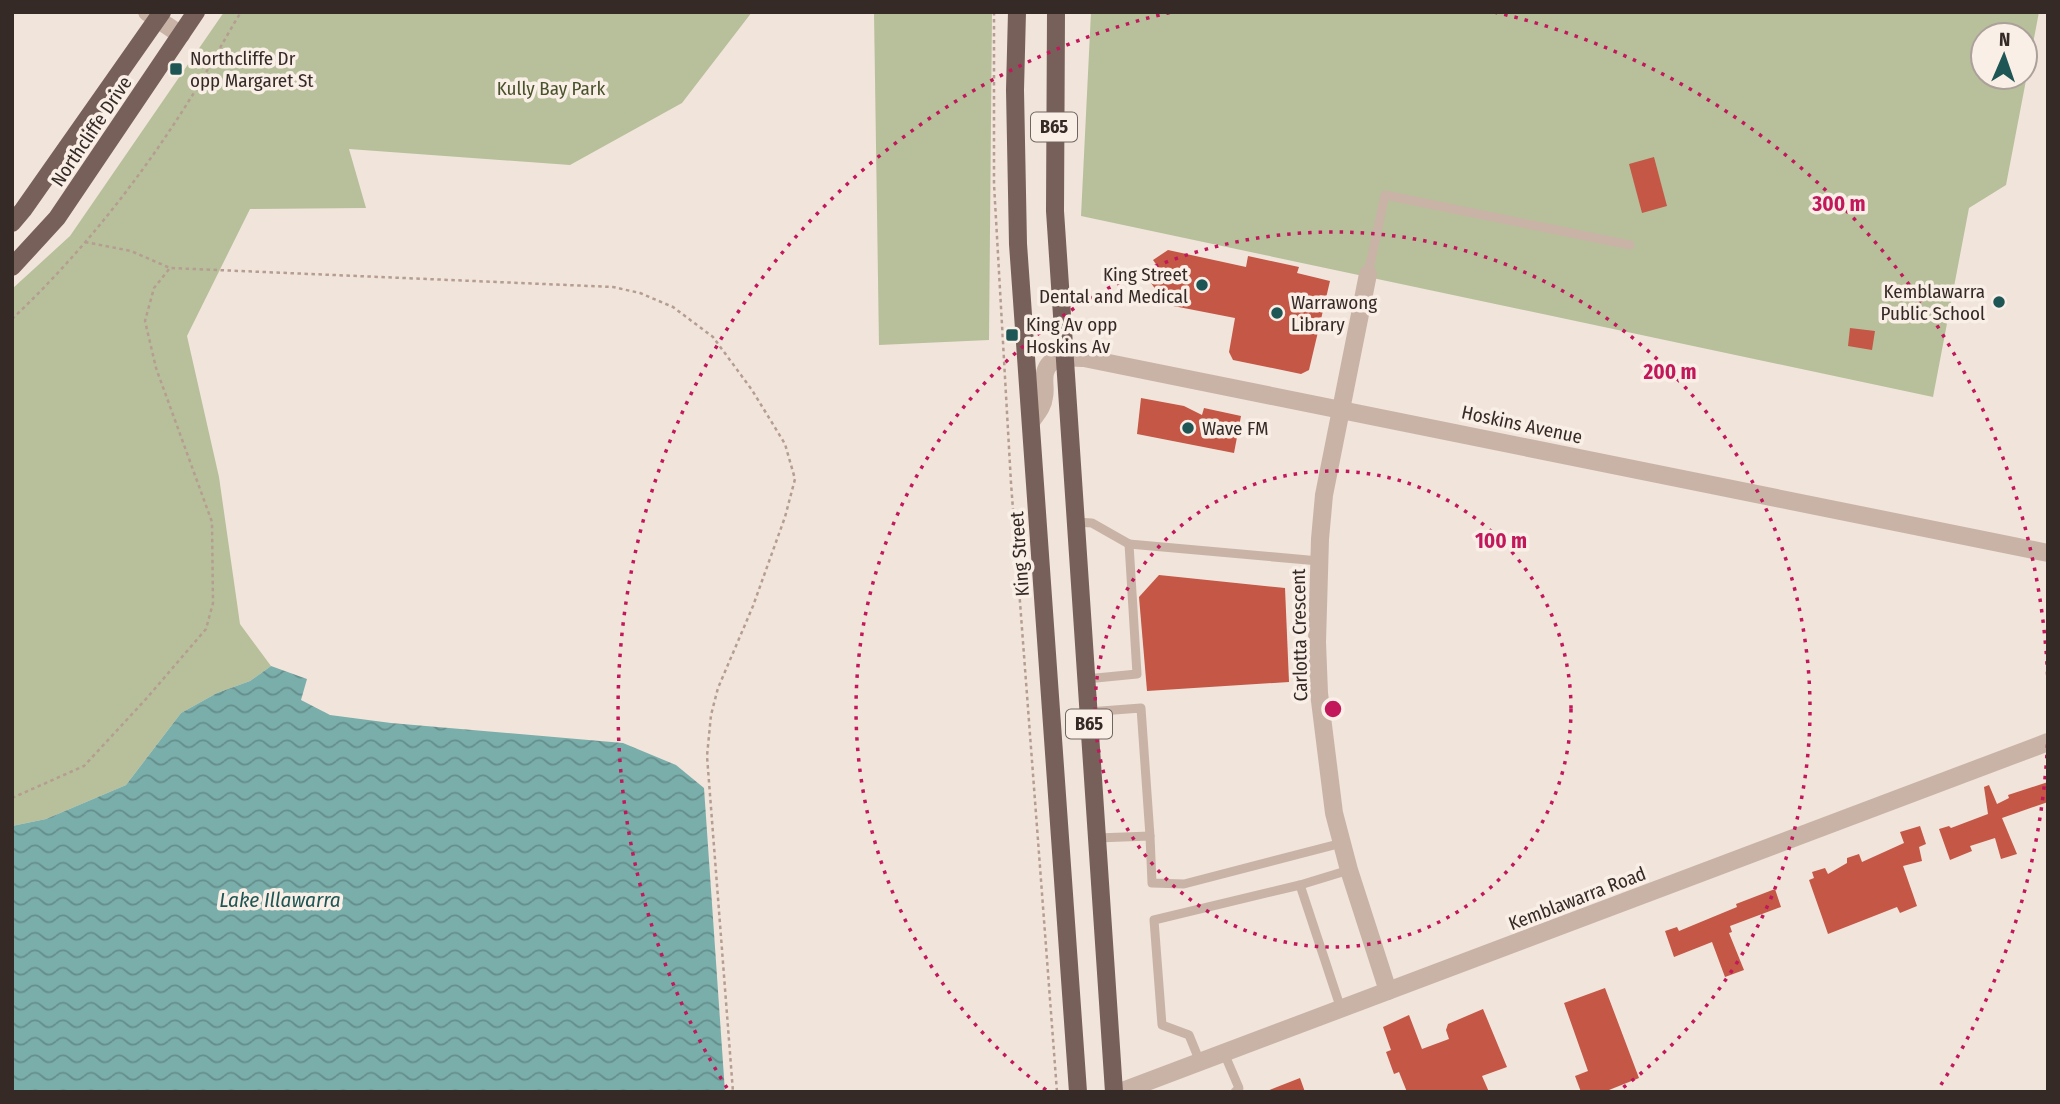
<svg xmlns="http://www.w3.org/2000/svg" width="2060" height="1104" font-family="'Fira Sans Condensed',sans-serif">
<defs>
<pattern id="water-waves" width="16" height="10" patternUnits="userSpaceOnUse" patternTransform="scale(1.75)"><rect width="16" height="10" fill="#7aaeab"/><path d="M0 5q4-4 8 0t8 0" fill="none" stroke="#658e8b"/></pattern>
</defs>
<rect width="100%" height="100%" fill="#f1e4db"/>
<g fill="#b7c09b" fill-rule="evenodd">
<path d="M 224,12 L 752,12 L 682,103 L 570,165 L 349,149 L 366,208 L 250,209 L 187,336 L 219,477 L 240,624 L 271,666 L 250,681 L 217,693 L 181,713 L 126,785 L 46,819 L 12,826 L 12,289 L 70,236 Z"/>
<path d="M 874,12 L 992,12 L 989,340 L 879,345 Z"/>
<path d="M 1091,12 L 2039,12 L 2006,185 L 1969,208 L 1933,397 L 1081,216 ZM 1983,35 L 2025,35 L 2025,77 L 1983,77 Z"/>
</g>
<path fill="url(#water-waves)" d="M 271,666 L 307,679 L 301,700 L 330,715 L 391,723 L 623,743 L 676,765 L 704,788 L 725,1092 L 12,1092 L 12,826 L 46,819 L 126,785 L 181,713 L 217,693 L 250,681 Z"/>
<g fill="#c45746">
<path d="M 1654,157 L 1667,206 L 1642,213 L 1629,164 Z"/>
<path d="M 1168,250 L 1246,267 L 1248,256 L 1299,267 L 1297,273 L 1330,281 L 1309,370 L 1301,374 L 1233,360 L 1229,352 L 1235,318 L 1158,303 L 1159,294 L 1151,283 L 1163,274 L 1153,260 Z"/>
<path d="M 1850,328 L 1875,331 L 1872,350 L 1848,346 Z"/>
<path d="M 1141,398 L 1184,406 L 1202,415 L 1204,408 L 1241,416 L 1234,453 L 1137,434 Z"/>
<path d="M 1159,575 L 1285,588 L 1289,682 L 1147,691 L 1139,597 Z"/>
<path d="M 2048,782 L 2048,802 L 2002,818 L 2017,854 L 2001,859 L 1995,838 L 1970,846 L 1972,851 L 1950,860 L 1939,829 L 1949,826 L 1951,828 L 1988,814 L 1984,787 L 1989,785 L 1997,804 L 2009,798 L 2008,795 Z"/>
<path d="M 1920,826 L 1926,844 L 1919,847 L 1922,861 L 1903,866 L 1917,906 L 1900,913 L 1897,907 L 1828,934 L 1809,880 L 1814,878 L 1812,872 L 1825,868 L 1828,874 L 1847,863 L 1847,858 L 1859,854 L 1862,862 L 1904,843 L 1900,832 Z"/>
<path d="M 1775,889 L 1781,907 L 1730,926 L 1732,932 L 1729,933 L 1744,970 L 1725,977 L 1712,942 L 1674,957 L 1665,931 L 1677,927 L 1679,931 L 1737,907 L 1736,904 Z"/>
<path d="M 1605,988 L 1639,1078 L 1604,1092 L 1581,1092 L 1575,1076 L 1588,1071 L 1564,1003 Z"/>
<path d="M 1483,1009 L 1507,1067 L 1482,1076 L 1489,1092 L 1407,1092 L 1399,1072 L 1394,1074 L 1386,1052 L 1391,1050 L 1383,1027 L 1409,1015 L 1422,1049 L 1449,1039 L 1446,1030 L 1448,1024 Z"/>
<path d="M 1300,1078 L 1305,1092 L 1267,1092 L 1267,1091 Z"/>
</g>
<g fill="none" stroke-linecap="round" stroke-linejoin="round">
<g stroke="#b59d91" stroke-width="2.5" stroke-dasharray="3.5 3.5" stroke-linecap="butt">
<path d="M 994,12 L 994,184 L 1011,483 L 1057,1092"/>
<path d="M 85,242 L 131,251 L 170,268 L 613,287 L 640,293 L 673,307 L 713,337 L 752,390 L 785,444 L 795,479 L 785,517 L 753,606 L 718,688 L 711,715 L 707,756 L 733,1092"/>
<path d="M 12,319 C 83,252 144,174 195,91 C 211,65 225,38 241,12"/>
<path d="M 12,798 L 84,766 L 146,699 L 206,629 L 213,603 L 212,522 L 156,368 L 145,321 L 154,288 L 170,268"/>
</g>
<g stroke="#c9b3a7" stroke-width="9">
<path d="M 1368,274 L 1385,195 L 1630,245"/>
<path d="M 1076,522 L 1092,523 L 1129,544"/>
<path d="M 1086,679 L 1137,674 L 1129,544 L 1319,561"/>
<path d="M 1088,712 L 1141,708 L 1150,836"/>
<path d="M 1097,838 L 1150,836 L 1152,883 L 1184,884 L 1342,843"/>
<path d="M 1300,885 L 1341,1009"/>
<path d="M 1224,1053 L 1239,1088 L 1235,1092"/>
<path d="M 1200,1062 L 1189,1035 L 1162,1025 L 1154,920 L 1300,885 L 1349,870"/>
</g>
<g stroke="#c9b3a7" stroke-width="18">
<path d="M 147,12 L 181,35"/>
<path d="M 1368,274 L 1324,495 L 1320,539 L 1317,642 L 1319,693 L 1334,813 L 1349,870 L 1388,991"/>
<path d="M 1031,422 C 1036,414 1043,407 1044,397 C 1046,389 1043,381 1045,373 C 1049,355 1069,357 1084,358 L 2048,553"/>
<path d="M 1120,1092 L 2048,742"/>
</g>
<g stroke="#776059" stroke-width="18">
<path d="M 1017,12 L 1015,90 L 1018,244 L 1078,1092"/>
<path d="M 1056,12 L 1055,211 L 1114,1092"/>
<path d="M 12,223 L 23,210 L 162,12"/>
<path d="M 12,267 L 57,218 L 196,12"/>
</g>
</g>
<g fill="none" stroke="#c2185b" stroke-width="3.5" stroke-dasharray="3.5 7">
<circle cx="1333" cy="709" r="238"/>
<path d="M1046 1090A477 477 0 1 1 1620 1090"/>
<path d="M2048 734A715 715 0 0 1 1939 1088M727 1088A715 715 0 0 1 1172 12M1494 12A715 715 0 0 1 2048 684"/>
</g>
<g fill="#1d5654" stroke="#f9efe7" stroke-width="2.5">
<rect x="169" y="62" width="14" height="14" rx="3.5"/>
<circle cx="1202" cy="285" r="7"/>
<circle cx="1999" cy="302" r="7"/>
<circle cx="1277" cy="313" r="7"/>
<rect x="1005" y="328" width="14" height="14" rx="3.5"/>
<circle cx="1188" cy="428" r="7"/>
</g>
<g text-anchor="middle" stroke-width="7" stroke-linejoin="round" paint-order="stroke">
<g fill="#f9efe7" stroke="#706561" stroke-width="2">
<rect x="1031" y="112.5" width="46" height="29" rx="5"/>
<rect x="1066" y="709.5" width="46" height="29" rx="5"/>
</g>
<g font-size="18" font-weight="bold" fill="#362a27">
<text x="1054" y="133">B65</text>
<text x="1089" y="730">B65</text>
</g>
<g font-size="19" fill="#362a27" stroke="#f9efe7" text-anchor="start">
<text x="190" y="65">Northcliffe Dr<tspan x="190" dy="22">opp Margaret St</tspan></text>
<text x="1188" y="281" text-anchor="end">King Street<tspan x="1188" dy="22">Dental and Medical</tspan></text>
<text x="1985" y="298" text-anchor="end">Kemblawarra<tspan x="1985" dy="22">Public School</tspan></text>
<text x="1291" y="309">Warrawong<tspan x="1291" dy="22">Library</tspan></text>
<text x="1026" y="331">King Av opp<tspan x="1026" dy="22">Hoskins Av</tspan></text>
<text x="1202" y="435">Wave FM</text>
</g>
<g font-size="19" fill="#49532b" stroke="#f9efe7">
<text x="551" y="95">Kully Bay Park</text>
</g>
<g font-size="19" fill="#362a27" stroke="#f9efe7">
<text transform="translate(91 131) rotate(-56)" y="7">Northcliffe Drive</text>
<text transform="translate(1522 424) rotate(12)" y="7">Hoskins Avenue</text>
<text transform="translate(1019 554) rotate(-94)" y="7">King Street</text>
<text transform="translate(1299 635) rotate(-91)" y="7">Carlotta Crescent</text>
<text transform="translate(1577 898) rotate(-21)" y="7">Kemblawarra Road</text>
</g>
<g font-size="21" font-style="italic" fill="#1d5654" stroke="#f9efe7">
<text x="280" y="907">Lake Illawarra</text>
</g>
</g>
<circle cx="1333" cy="709" r="10" fill="#c2185b" stroke="#f9efe7" stroke-width="3.5"/>
<g font-size="21" text-anchor="middle" font-weight="bold" fill="#c2185b" stroke="#f9efe7" stroke-width="7" stroke-linejoin="round" paint-order="stroke">
<text x="1839" y="211">300 m</text>
<text x="1670" y="379">200 m</text>
<text x="1501" y="548">100 m</text>
</g>
<rect width="2060" height="1104" fill="none" stroke="#362a27" stroke-width="28"/>
<g transform="translate(2004 56) rotate(2)"><circle r="33" fill="#f9efe7" stroke="#aba09a" stroke-width="2"/>
<path d="M0-5L12 26L0 18L-12 26Z" fill="#1d5654"/>
<text y="-10" font-size="19" font-weight="bold" text-anchor="middle" fill="#362a27">N</text>
</g>
</svg>
